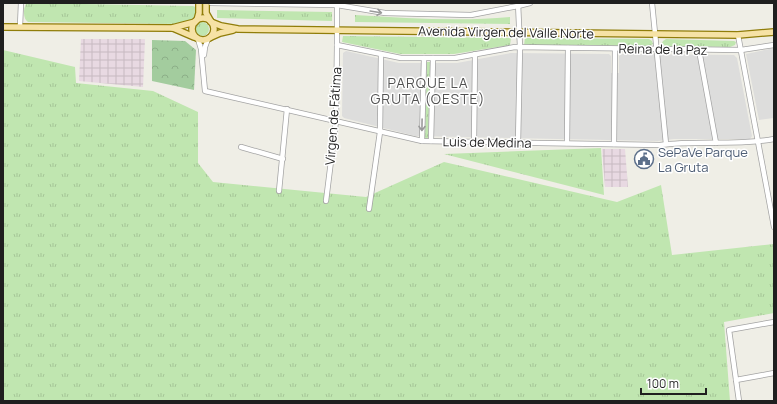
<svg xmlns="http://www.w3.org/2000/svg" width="777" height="404" font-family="Manrope,sans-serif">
<defs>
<pattern id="industrial-grid" width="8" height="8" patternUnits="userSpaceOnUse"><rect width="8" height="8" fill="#e8d9e2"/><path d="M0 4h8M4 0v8" fill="none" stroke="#c7bac1"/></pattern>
<pattern id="grass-tufts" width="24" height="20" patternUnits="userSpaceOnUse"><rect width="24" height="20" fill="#c0e6b0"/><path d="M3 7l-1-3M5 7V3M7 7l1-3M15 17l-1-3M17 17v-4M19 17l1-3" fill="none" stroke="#a5c597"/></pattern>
<pattern id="forest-crowns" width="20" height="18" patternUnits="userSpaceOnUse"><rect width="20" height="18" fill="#a3cc9e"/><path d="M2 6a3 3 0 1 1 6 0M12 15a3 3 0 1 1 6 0" fill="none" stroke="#8caf88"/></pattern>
</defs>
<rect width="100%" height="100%" fill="#efeee6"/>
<g fill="#dddddc">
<path d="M 774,48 L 774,118 L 759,120 L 746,54 Z"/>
<path d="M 346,51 L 399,63 L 457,63 L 511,53 L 609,54 L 611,56 L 611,73 L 619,73 L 619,56 L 622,54 L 734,55 L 737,58 L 752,136 L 750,139 L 674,139 L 658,141 L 415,136 L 344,118 L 342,116 L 343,53 Z"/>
</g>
<g fill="url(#industrial-grid)">
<path d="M 81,39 L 145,39 L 143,87 L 79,81 Z"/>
<path d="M 602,149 L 625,149 L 628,187 L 605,187 Z"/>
</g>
<g fill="url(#grass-tufts)">
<path d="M 29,3 L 193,6 L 197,8 C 196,19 189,22 180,24 L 28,22 C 23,19 23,9 26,4 Z"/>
<path d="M 217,10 L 332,12 L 332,21 L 217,18 Z"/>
<path d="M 355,15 C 407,18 459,22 510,17 L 510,24 L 355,22 Z"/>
<circle cx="202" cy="29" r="7"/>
<path d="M 343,36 L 511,38 L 510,45 L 454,54 L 400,54 L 342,42 Z"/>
<path d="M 525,38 L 649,39 L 652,41 L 653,44 L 650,46 L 524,45 Z"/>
<path d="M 666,39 L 734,41 L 736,42 L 735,45 L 730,47 L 665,46 L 662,43 L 663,41 Z"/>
<path d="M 3,50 L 75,67 L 76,83 L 153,91 L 198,112 L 198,163 L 213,182 L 366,197 L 444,162 L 617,202 L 661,185 L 672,255 L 774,244 L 774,313 L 724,322 L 730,401 L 3,401 Z"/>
<path d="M 427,62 L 430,62 L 428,138 L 425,138 Z"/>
<path d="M 601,148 L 604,195 L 444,154 Z"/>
</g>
<path fill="url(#forest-crowns)" d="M 152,40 L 185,41 L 196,50 L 194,90 L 152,81 Z"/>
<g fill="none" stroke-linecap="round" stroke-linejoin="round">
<defs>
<g id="minor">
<path d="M 211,3 L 337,5 L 385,13 L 471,15 L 518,6 L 530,3"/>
<path d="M 652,3 L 666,144"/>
<path d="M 20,26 L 21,3"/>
<path d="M 738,35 L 774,227"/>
<path d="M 198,39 L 201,49 L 205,91 L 422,141 L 660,145 C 698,140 736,146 774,139"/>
<path d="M 337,45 L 401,58 L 455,58 L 515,47 L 741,50 L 774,45"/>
<path d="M 699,50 L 716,143"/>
<path d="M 204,55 L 205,47 L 208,39"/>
<path d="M 422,141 L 424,58"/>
<path d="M 431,141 L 433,58"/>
<path d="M 474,142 L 475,54"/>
<path d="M 518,143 L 520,47 L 518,3"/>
<path d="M 567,143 L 568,48"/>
<path d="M 614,144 L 615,49"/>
<path d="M 241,147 L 283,159"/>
<path d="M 279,191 L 287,109"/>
<path d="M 326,201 L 336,121 L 337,45 L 337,3"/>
<path d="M 369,209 L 380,132 L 381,54"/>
<path d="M 736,380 L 774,373"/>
<path d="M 739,401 L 729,330 L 774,322"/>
</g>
<g id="major">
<path d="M 206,3 L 206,13 L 210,20"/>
<circle cx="203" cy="29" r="11"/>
<path d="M 197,20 L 199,13 L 199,3"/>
<path d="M 211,22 L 221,26 L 238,29 L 738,35 L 774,32"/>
<path d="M 3,27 L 172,28 L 195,22"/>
<path d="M 173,28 L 194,37"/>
<path d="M 211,37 L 220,33 L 233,30"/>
</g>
</defs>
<use href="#minor" stroke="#a3a3a3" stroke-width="6"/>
<use href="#major" stroke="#907d0a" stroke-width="8"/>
<use href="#minor" stroke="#fff" stroke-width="4.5"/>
<use href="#major" stroke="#f6e2a5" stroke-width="5.5"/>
</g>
<defs><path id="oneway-shaft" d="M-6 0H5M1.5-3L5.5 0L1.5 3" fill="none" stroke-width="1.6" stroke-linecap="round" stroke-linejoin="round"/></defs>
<g stroke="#9a9a9a">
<use href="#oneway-shaft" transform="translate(376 12) rotate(9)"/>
<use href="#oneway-shaft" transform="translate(422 125) rotate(91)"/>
</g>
<defs>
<symbol id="civic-ring" viewBox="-11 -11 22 22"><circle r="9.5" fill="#fff" stroke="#5c6f8a" stroke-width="1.5"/><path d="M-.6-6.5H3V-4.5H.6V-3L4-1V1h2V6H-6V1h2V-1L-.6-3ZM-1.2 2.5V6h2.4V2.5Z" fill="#5c6f8a"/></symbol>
</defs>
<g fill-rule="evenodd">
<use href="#civic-ring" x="633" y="148" width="22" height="22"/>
</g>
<g text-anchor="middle" stroke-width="3" stroke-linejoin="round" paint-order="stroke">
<g font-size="13" fill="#1f1f1f" stroke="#fff">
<text transform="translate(506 32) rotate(1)" y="5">Avenida Virgen del Valle Norte</text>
<text transform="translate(663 49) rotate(1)" y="5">Reina de la Paz</text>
<text transform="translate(333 116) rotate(-86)" y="5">Virgen de Fátima</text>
<text transform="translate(487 142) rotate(1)" y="5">Luis de Medina</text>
</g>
<g font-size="13" fill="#4e5e75" stroke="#fff" text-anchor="start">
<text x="658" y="157">SePaVe Parque<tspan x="658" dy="15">La Gruta</tspan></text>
</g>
<g font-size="14" letter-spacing="1" fill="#525252" stroke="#fff">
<text x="428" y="88">PARQUE LA<tspan x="428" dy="16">GRUTA (OESTE)</tspan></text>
</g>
</g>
<rect width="777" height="404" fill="none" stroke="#1f1f1f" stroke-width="8"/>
<path d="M641 388v6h65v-6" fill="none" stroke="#1f1f1f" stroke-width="2"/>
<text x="647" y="388" font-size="12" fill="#1f1f1f" stroke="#ffffff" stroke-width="3" paint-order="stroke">100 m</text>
</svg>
